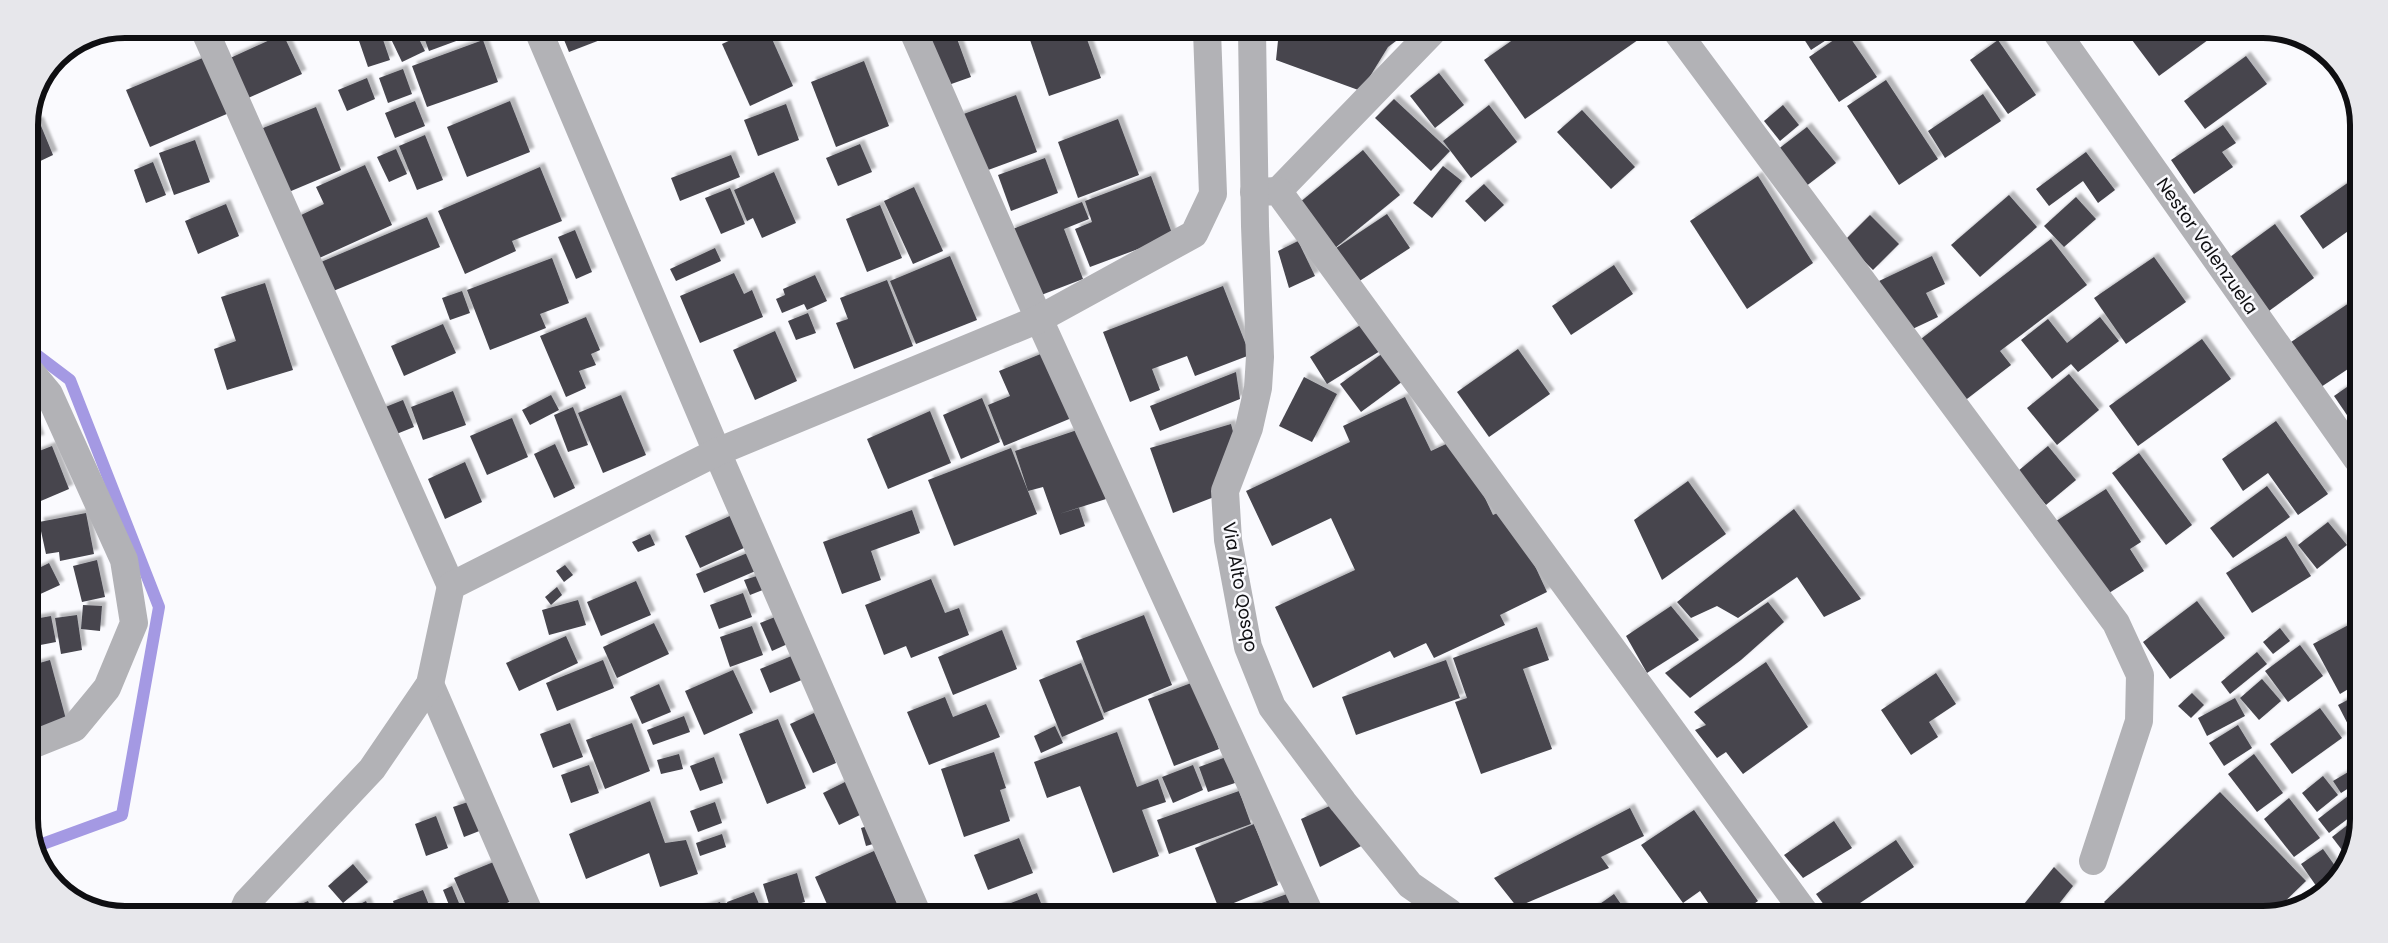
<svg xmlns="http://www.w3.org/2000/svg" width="2388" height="943" font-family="Poppins,sans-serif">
<defs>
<filter id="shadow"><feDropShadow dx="4.5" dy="-4.5" stdDeviation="1" flood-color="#0004"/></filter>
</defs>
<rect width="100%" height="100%" fill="#fafafe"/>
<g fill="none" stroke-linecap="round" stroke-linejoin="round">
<path stroke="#a499e3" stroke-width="12" d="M 29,349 L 70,380 L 159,607 L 122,815 L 37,846"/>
</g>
<g fill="#46454d" filter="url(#shadow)">
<path d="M 334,29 L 347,29 L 347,30 L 335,34 Z"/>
<path d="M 411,29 L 414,29 L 425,51 L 402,62 L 391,39 Z"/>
<path d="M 421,29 L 465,30 L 467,37 L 429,51 Z"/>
<path d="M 560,30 L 626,30 L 569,52 Z"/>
<path d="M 753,30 L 768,30 L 793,86 L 750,106 L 722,44 Z"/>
<path d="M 380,31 L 390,60 L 368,67 L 358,38 Z"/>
<path d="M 919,31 L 970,31 L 956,36 L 971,77 L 940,88 Z"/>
<path d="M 1027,31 L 1084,31 L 1101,78 L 1049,96 Z"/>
<path d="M 1279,31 L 1408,32 L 1388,47 L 1361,91 L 1276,60 Z"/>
<path d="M 1524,32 L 1643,32 L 1645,35 L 1525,119 L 1484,60 Z"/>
<path d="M 1800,33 L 1837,33 L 1811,50 Z"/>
<path d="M 1844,33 L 1847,33 L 1877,77 L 1839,102 L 1809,57 Z"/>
<path d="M 283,34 L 302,74 L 246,99 L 228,59 Z"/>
<path d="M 2141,34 L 2216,34 L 2159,76 L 2132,40 Z"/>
<path d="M 483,40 L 498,82 L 427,107 L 412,66 Z"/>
<path d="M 1998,40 L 2036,95 L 2008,114 L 1970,60 Z"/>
<path d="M 2304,40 L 2320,52 L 2314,56 Z"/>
<path d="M 2246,56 L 2267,84 L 2205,129 L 2184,101 Z"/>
<path d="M 205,57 L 229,113 L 150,147 L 126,90 Z"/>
<path d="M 864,61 L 889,126 L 836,147 L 811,82 Z"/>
<path d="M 403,69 L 412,94 L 388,103 L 379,78 Z"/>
<path d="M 1439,73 L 1464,105 L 1435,128 L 1410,96 Z"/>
<path d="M 367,78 L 375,99 L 347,111 L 338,90 Z"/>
<path d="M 1886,80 L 1938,159 L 1899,185 L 1847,106 Z"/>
<path d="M 1983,94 L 2001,121 L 1945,158 L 1928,131 Z"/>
<path d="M 1016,95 L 1037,152 L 980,173 L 958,116 Z"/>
<path d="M 1394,99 L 1450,151 L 1431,171 L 1375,118 Z"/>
<path d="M 415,101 L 425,126 L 395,138 L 385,113 Z"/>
<path d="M 510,101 L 530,152 L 467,177 L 447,127 Z"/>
<path d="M 786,104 L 799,140 L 758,156 L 744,120 Z"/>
<path d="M 1489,105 L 1517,142 L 1471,178 L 1443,141 Z"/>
<path d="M 1783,105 L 1799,125 L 1780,141 L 1764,121 Z"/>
<path d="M 316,107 L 341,170 L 284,194 L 258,130 Z"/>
<path d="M 1582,110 L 1635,167 L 1611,189 L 1557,132 Z"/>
<path d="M 1118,119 L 1139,175 L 1078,198 L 1058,142 Z"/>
<path d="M 39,121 L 53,155 L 34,164 L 29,151 L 29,137 L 31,136 L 29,125 Z"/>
<path d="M 2223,125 L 2236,143 L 2222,152 L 2233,167 L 2194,194 L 2171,160 Z"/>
<path d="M 1807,127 L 1836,163 L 1805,187 L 1777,150 Z"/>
<path d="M 425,135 L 443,180 L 417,190 L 399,146 Z"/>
<path d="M 195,140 L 210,182 L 174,195 L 159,153 Z"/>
<path d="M 860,144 L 872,172 L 838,186 L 826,158 Z"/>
<path d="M 396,149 L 407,174 L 389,182 L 377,157 Z"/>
<path d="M 1363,150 L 1400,195 L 1329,253 L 1293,208 Z"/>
<path d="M 2086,152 L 2115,190 L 2098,203 L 2083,181 L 2049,206 L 2036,189 Z"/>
<path d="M 731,155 L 740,177 L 680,201 L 671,178 Z"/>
<path d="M 1045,158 L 1058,193 L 1011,211 L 998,175 Z"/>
<path d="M 153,162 L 166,195 L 146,203 L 134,170 Z"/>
<path d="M 365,165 L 392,225 L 315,260 L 295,218 L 324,204 L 316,187 Z"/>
<path d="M 1443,166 L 1462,181 L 1432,218 L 1413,203 Z"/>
<path d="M 540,167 L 562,221 L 512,241 L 516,251 L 465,274 L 438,211 Z"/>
<path d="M 774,172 L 796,223 L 762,238 L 753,218 L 747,221 L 734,190 Z"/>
<path d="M 2359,175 L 2358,224 L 2323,249 L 2300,216 Z"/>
<path d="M 1151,176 L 1173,236 L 1090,267 L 1075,229 L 1092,222 L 1085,201 Z"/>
<path d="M 1758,176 L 1813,263 L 1747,309 L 1690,221 Z"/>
<path d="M 1484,184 L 1504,205 L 1485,222 L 1465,201 Z"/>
<path d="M 914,187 L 943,251 L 913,264 L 884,201 Z"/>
<path d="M 730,188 L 745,224 L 721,234 L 705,198 Z"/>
<path d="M 2009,195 L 2037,227 L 1980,277 L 1951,245 Z"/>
<path d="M 2076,197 L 2096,219 L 2064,247 L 2044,226 Z"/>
<path d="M 1082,202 L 1089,219 L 1064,229 L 1083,279 L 1036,297 L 1010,230 Z"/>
<path d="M 226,204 L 239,236 L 198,254 L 185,221 Z"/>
<path d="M 880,205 L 902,258 L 867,272 L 846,219 Z"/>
<path d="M 1387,214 L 1410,248 L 1358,282 L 1336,248 Z"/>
<path d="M 1870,215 L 1899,244 L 1873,270 L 1844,241 Z"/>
<path d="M 427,217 L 440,247 L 326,294 L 314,265 Z"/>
<path d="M 2275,224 L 2314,278 L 2269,311 L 2230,257 Z"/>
<path d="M 575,230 L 592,272 L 576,279 L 558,237 Z"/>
<path d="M 2051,239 L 2087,285 L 2000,351 L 2011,365 L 1963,402 L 1917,342 Z"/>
<path d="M 1298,241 L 1315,276 L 1289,288 L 1278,251 Z"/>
<path d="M 715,248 L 721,261 L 676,281 L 670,269 Z"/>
<path d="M 950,256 L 977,320 L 916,344 L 890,281 Z"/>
<path d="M 1932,256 L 1945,284 L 1926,293 L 1938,317 L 1904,333 L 1879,281 Z"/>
<path d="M 2154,257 L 2186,302 L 2126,344 L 2094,298 Z"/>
<path d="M 552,258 L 569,303 L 540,314 L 546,328 L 490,350 L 467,290 Z"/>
<path d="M 1614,265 L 1633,294 L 1571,335 L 1552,306 Z"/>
<path d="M 734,273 L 744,294 L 752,290 L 763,317 L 700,343 L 680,296 Z"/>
<path d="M 815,275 L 827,301 L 807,310 L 804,304 L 782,313 L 776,299 L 785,295 L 783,289 Z"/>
<path d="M 887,280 L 913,346 L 854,369 L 836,323 L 848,319 L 840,298 Z"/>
<path d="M 265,283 L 293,370 L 227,390 L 214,349 L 236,341 L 221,297 Z"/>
<path d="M 1223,286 L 1250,355 L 1195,376 L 1187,356 L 1152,369 L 1160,390 L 1130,402 L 1103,332 Z"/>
<path d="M 462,291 L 470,313 L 450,320 L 442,298 Z"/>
<path d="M 2358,297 L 2357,363 L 2321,387 L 2291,342 Z"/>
<path d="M 808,313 L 816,333 L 796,340 L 788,321 Z"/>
<path d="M 586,317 L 600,350 L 591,354 L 596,365 L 579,371 L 586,388 L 566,397 L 540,336 Z"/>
<path d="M 2100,317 L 2119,341 L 2078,372 L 2071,364 L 2052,379 L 2021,340 L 2048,319 L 2067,343 Z"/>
<path d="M 443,324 L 456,353 L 404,376 L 391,346 Z"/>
<path d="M 1362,324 L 1380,351 L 1327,384 L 1310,357 Z"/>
<path d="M 775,331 L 797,381 L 755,400 L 733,350 Z"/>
<path d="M 2202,339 L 2231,379 L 2138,446 L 2109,406 Z"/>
<path d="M 1518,349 L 1550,394 L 1489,437 L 1457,392 Z"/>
<path d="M 1048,351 L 1074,417 L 1004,446 L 988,405 L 1010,396 L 999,371 Z"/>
<path d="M 1383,353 L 1403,381 L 1361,412 L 1340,384 Z"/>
<path d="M 1236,372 L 1240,399 L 1160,431 L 1150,406 Z"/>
<path d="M 2069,374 L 2099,410 L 2057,445 L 2027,408 Z"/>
<path d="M 1304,377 L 1337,394 L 1312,442 L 1279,426 Z"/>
<path d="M 2357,380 L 2357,413 L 2349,418 L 2334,396 Z"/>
<path d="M 453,391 L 466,425 L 423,440 L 411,407 Z"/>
<path d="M 551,395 L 559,410 L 530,425 L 522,410 Z"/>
<path d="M 621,395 L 646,455 L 603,473 L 578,413 Z"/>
<path d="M 1405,397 L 1431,451 L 1457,439 L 1493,515 L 1508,508 L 1547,592 L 1500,615 L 1505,625 L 1434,658 L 1426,643 L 1394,658 L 1390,651 L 1313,688 L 1275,607 L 1355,570 L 1331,518 L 1272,546 L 1246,491 L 1350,442 L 1343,426 Z"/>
<path d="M 982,398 L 1000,442 L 961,459 L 943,415 Z"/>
<path d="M 403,400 L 414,427 L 389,437 L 378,410 Z"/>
<path d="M 573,407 L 588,445 L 568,452 L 554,415 Z"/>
<path d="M 29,409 L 40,439 L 29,443 Z"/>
<path d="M 930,411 L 951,463 L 888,489 L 867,439 Z"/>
<path d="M 512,418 L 528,457 L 487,475 L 470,436 Z"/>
<path d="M 2276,421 L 2328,494 L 2298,515 L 2268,473 L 2243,491 L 2222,459 Z"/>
<path d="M 1231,424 L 1236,443 L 1214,497 L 1173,513 L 1150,448 Z"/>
<path d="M 1083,428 L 1106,499 L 1059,514 L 1079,508 L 1085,526 L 1060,535 L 1043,487 L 1028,491 L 1015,451 Z"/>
<path d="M 555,444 L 575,488 L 554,498 L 534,454 Z"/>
<path d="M 52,446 L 69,489 L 29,506 L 29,455 Z"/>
<path d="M 2048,446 L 2076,480 L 2046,505 L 2018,471 Z"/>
<path d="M 1011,448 L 1037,514 L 954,546 L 928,480 Z"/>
<path d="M 2139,453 L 2192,525 L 2166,545 L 2112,473 Z"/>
<path d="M 465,462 L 482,502 L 445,519 L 428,479 Z"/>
<path d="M 1688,481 L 1726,534 L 1662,580 L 1634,520 Z"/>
<path d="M 2267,486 L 2290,517 L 2233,558 L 2210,528 Z"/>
<path d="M 2106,489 L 2141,542 L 2130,549 L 2144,571 L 2101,598 L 2053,523 Z"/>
<path d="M 1794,509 L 1861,599 L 1824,617 L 1797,577 L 1738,618 L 1717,606 L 1691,618 L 1677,602 Z"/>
<path d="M 912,510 L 920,533 L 871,551 L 881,580 L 842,594 L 823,542 Z"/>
<path d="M 86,513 L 94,554 L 60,561 L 59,552 L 46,554 L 39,522 Z"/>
<path d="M 732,515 L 746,547 L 700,568 L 685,536 Z"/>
<path d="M 2328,522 L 2347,545 L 2317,569 L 2298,545 Z"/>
<path d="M 650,534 L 655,545 L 638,552 L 632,542 Z"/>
<path d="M 2286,536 L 2311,576 L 2252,613 L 2226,573 Z"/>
<path d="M 750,552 L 758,570 L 704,593 L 696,574 Z"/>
<path d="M 97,560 L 105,597 L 82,602 L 73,566 Z"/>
<path d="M 49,563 L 60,585 L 36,596 L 29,581 L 29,573 Z"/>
<path d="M 565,565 L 573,575 L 564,582 L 556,571 Z"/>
<path d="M 766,573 L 770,587 L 750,595 L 744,580 Z"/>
<path d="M 931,579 L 945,613 L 959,608 L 969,635 L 911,658 L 906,646 L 884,655 L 865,605 Z"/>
<path d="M 636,581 L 651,615 L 601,636 L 587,602 Z"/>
<path d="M 557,587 L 562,595 L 551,605 L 545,597 Z"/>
<path d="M 743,593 L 752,617 L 719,629 L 710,605 Z"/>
<path d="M 578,600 L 586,625 L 549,635 L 542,610 Z"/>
<path d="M 2197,601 L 2225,638 L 2170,679 L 2143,642 Z"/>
<path d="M 1768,602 L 1784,622 L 1741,660 L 1690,698 L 1665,673 Z"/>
<path d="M 83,605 L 102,606 L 100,631 L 81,629 Z"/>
<path d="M 1671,606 L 1699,640 L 1647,673 L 1626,636 Z"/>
<path d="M 77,615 L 82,650 L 61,654 L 55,618 Z"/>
<path d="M 780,615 L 792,642 L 772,651 L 760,623 Z"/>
<path d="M 1144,615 L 1172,685 L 1104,713 L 1076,641 Z"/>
<path d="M 51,616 L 56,642 L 30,647 L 29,620 Z"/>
<path d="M 2354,622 L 2355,685 L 2340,694 L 2313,644 Z"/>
<path d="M 654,623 L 669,654 L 617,678 L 603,647 Z"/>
<path d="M 752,626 L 763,655 L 730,667 L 720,637 Z"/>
<path d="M 1537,627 L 1549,660 L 1523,669 L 1552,749 L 1481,774 L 1455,702 L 1467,698 L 1453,658 Z"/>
<path d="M 2280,628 L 2290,641 L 2273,654 L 2263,642 Z"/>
<path d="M 1002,630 L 1017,669 L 953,695 L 938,657 Z"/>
<path d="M 566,636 L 578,663 L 519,691 L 506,663 Z"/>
<path d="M 2300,645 L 2323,676 L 2288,702 L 2265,671 Z"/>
<path d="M 2257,652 L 2267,664 L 2230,694 L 2221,682 Z"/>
<path d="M 794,655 L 804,679 L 770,693 L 760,669 Z"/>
<path d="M 50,660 L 67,723 L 29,733 L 29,666 Z"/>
<path d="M 603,660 L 614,688 L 557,711 L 546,683 Z"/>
<path d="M 1446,660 L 1460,698 L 1356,735 L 1342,697 Z"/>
<path d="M 1766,662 L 1808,727 L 1743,774 L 1726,752 L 1717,758 L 1695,730 L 1706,725 L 1694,712 Z"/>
<path d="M 1081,663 L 1104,719 L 1062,737 L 1039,680 Z"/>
<path d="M 733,670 L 753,713 L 704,735 L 685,691 Z"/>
<path d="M 1936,673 L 1956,704 L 1929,722 L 1938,737 L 1911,755 L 1881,710 Z"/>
<path d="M 2262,679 L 2281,701 L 2259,720 L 2240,698 Z"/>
<path d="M 1194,682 L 1219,749 L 1174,766 L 1148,699 Z"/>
<path d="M 659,684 L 671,712 L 642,724 L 630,697 Z"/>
<path d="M 2192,693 L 2204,705 L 2191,718 L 2178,706 Z"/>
<path d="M 2355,696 L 2355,738 L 2338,705 Z"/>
<path d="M 945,697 L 953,717 L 986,704 L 1000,737 L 929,765 L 907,712 Z"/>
<path d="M 2235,698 L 2245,716 L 2207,736 L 2198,718 Z"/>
<path d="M 2320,708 L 2342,738 L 2292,774 L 2270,744 Z"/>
<path d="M 814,713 L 836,763 L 813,773 L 790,724 Z"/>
<path d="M 684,716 L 690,732 L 653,745 L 647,730 Z"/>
<path d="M 778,719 L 806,788 L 767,804 L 739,734 Z"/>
<path d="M 570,723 L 583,757 L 553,768 L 540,734 Z"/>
<path d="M 632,723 L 650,771 L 605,789 L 586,740 Z"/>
<path d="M 2238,725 L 2252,748 L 2224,766 L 2209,743 Z"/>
<path d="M 1055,726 L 1063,743 L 1041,753 L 1034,736 Z"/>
<path d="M 1117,732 L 1137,787 L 1158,779 L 1166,802 L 1142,810 L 1159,856 L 1113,873 L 1080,786 L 1047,798 L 1034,762 Z"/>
<path d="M 994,752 L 1006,788 L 1000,790 L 1010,821 L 964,837 L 941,769 Z"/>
<path d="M 679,754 L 683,769 L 661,774 L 657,760 Z"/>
<path d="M 2254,754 L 2283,793 L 2257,812 L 2228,774 Z"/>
<path d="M 714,757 L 723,783 L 700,791 L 690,766 Z"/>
<path d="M 1226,757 L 1235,783 L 1208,792 L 1199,767 Z"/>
<path d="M 589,765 L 599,793 L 571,803 L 561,775 Z"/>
<path d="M 1193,765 L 1203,790 L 1173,803 L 1162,777 Z"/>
<path d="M 2355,768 L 2355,784 L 2341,793 L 2333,781 Z"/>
<path d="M 2323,776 L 2338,795 L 2317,812 L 2302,793 Z"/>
<path d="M 847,781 L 862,814 L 839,825 L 823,793 Z"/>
<path d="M 1239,791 L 1251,824 L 1169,854 L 1157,820 Z"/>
<path d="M 2220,792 L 2306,881 L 2275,911 L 2264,914 L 2115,914 L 2104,902 Z"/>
<path d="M 2352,793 L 2354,796 L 2354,814 L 2329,833 L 2318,819 Z"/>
<path d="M 2289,798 L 2320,838 L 2294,857 L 2264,819 Z"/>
<path d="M 477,799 L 487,828 L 464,837 L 453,807 Z"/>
<path d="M 650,801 L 665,843 L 686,840 L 698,874 L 660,887 L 649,853 L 586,879 L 569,834 Z"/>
<path d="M 715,802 L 722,823 L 698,832 L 690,811 Z"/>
<path d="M 1334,804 L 1367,843 L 1320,867 L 1301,819 Z"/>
<path d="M 1630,808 L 1644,836 L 1601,857 L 1609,868 L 1517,907 L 1494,878 Z"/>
<path d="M 1694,810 L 1758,901 L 1741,913 L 1715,913 L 1700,891 L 1683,903 L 1641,845 Z"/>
<path d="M 436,816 L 448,848 L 426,856 L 415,824 Z"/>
<path d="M 2354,820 L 2354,850 L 2348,858 L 2332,837 Z"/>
<path d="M 1834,821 L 1852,848 L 1803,878 L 1784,855 Z"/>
<path d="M 874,824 L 880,842 L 866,846 L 861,828 Z"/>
<path d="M 1254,824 L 1278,885 L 1219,909 L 1195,848 Z"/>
<path d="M 722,834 L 726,847 L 700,856 L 696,843 Z"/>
<path d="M 1019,838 L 1033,873 L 988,890 L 974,855 Z"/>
<path d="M 1896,840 L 1914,867 L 1845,913 L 1830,913 L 1816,894 Z"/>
<path d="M 2323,849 L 2338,870 L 2321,893 L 2301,864 Z"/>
<path d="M 874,851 L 900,911 L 830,911 L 815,877 Z"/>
<path d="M 496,861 L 512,901 L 490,910 L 468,910 L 454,878 Z"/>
<path d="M 353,864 L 368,882 L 343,903 L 328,886 Z"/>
<path d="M 2054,867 L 2073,886 L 2051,914 L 2016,914 Z"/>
<path d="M 797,873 L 805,902 L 771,911 L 763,884 Z"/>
<path d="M 452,886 L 461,908 L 456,910 L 451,910 L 443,890 Z"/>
<path d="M 423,890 L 431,910 L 396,910 L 393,901 Z"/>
<path d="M 754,892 L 762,911 L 730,911 L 727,902 Z"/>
<path d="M 1037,893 L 1044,911 L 990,911 Z"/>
<path d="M 1287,894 L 1294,912 L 1236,912 Z"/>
<path d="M 1614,894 L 1627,913 L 1587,913 Z"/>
<path d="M 308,901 L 312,910 L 288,910 Z"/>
<path d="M 366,901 L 370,910 L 348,910 Z"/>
<path d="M 720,902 L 723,911 L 696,911 L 696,910 Z"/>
<path d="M 1434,902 L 1437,912 L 1408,912 Z"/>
</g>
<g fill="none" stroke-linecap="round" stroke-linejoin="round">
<g stroke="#b2b2b6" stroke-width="28">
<path d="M 204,29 L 451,586"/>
<path d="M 538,30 L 717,452 L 916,911"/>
<path d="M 913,31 L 1039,319 L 1309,912"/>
<path d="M 1677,32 L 2116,623 L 2140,675 L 2139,721 L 2093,861"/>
<path d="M 2057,33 L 2357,459"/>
<path d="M 1278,191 L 1432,32"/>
<path d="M 1254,192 L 1278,191 L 1805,913"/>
<path d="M 29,370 L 49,394 L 124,560 L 134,623 L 107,688 L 74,728 L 29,746"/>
<path d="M 430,684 L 528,910"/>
<path d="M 244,909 L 247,902 L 372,769 L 430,684 L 451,586 L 717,452 L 1039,319 L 1194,234 L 1213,194 L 1207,31"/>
</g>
<path stroke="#b2b2b6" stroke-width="28" d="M 1252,31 L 1255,226 L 1260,357 L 1258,388 L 1249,428 L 1225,491 L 1228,540 L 1248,647 L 1272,707 L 1343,802 L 1410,885 L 1449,912"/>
</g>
<g text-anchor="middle" stroke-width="5" stroke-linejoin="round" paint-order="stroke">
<g font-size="18" fill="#0f0f12" stroke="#fafafe">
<text transform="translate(2207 246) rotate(55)" y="6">Nestor Valenzuela</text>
<text transform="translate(1240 587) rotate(80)" y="6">Via Alto Qosqo</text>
</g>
</g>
<path d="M0 0H2388V943H0ZM125 38H2263A87 87 0 0 1 2350 125V819A87 87 0 0 1 2263 906H125A87 87 0 0 1 38 819V125A87 87 0 0 1 125 38Z" fill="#e7e7eb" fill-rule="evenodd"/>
<path fill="none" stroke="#0f0f12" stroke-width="6" d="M125 38H2263A87 87 0 0 1 2350 125V819A87 87 0 0 1 2263 906H125A87 87 0 0 1 38 819V125A87 87 0 0 1 125 38Z"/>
</svg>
